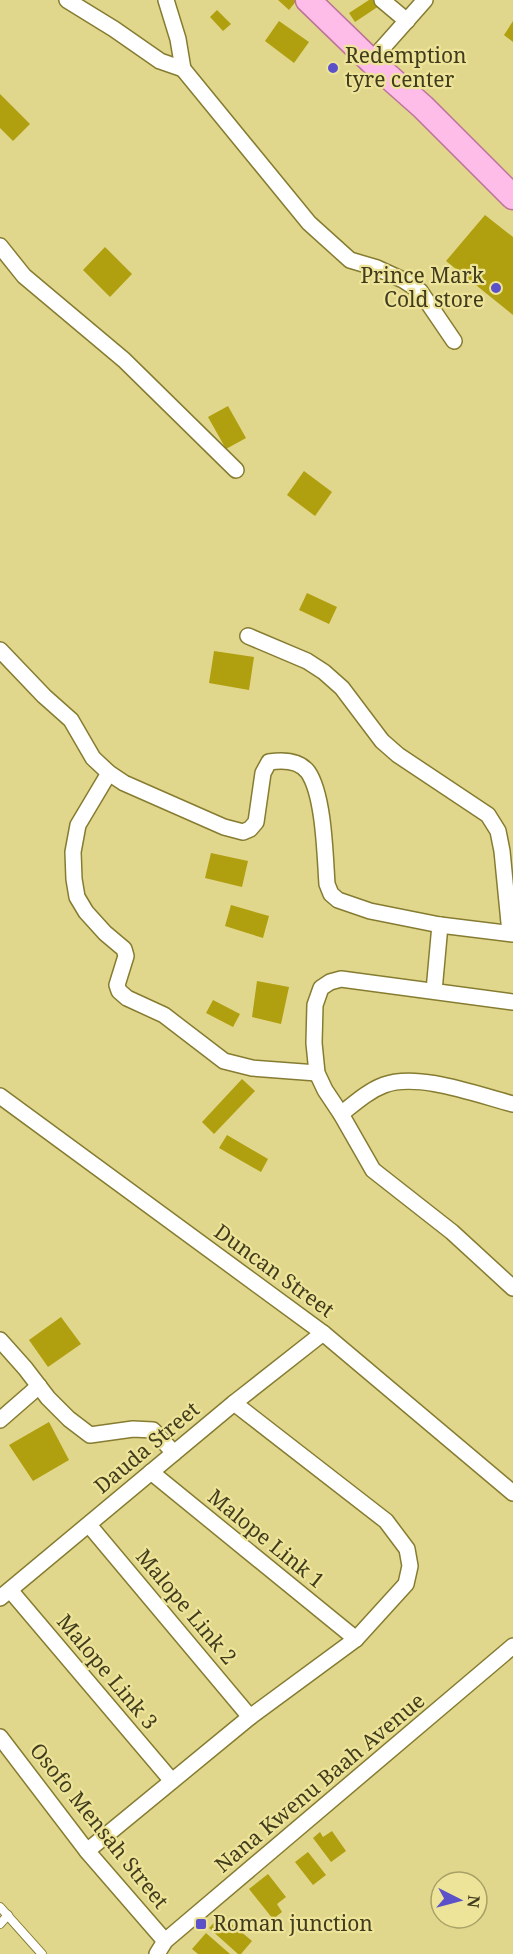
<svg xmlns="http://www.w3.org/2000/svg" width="513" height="1954" font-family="'Noto Serif',serif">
<rect width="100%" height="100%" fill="#e1d78c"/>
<g fill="#b09f0e">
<path d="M 278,0 L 297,0 L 289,10 Z"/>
<path d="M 369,0 L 375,0 L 379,6 L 355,22 L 349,13 Z"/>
<path d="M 217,10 L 231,24 L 223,31 L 210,17 Z"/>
<path d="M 279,21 L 309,42 L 294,63 L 265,41 Z"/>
<path d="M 513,21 L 513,42 L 504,35 Z"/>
<path d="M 0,94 L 30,124 L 13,141 L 0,128 Z"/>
<path d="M 485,215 L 513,237 L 513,315 L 446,261 Z"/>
<path d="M 105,247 L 132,274 L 110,297 L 83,270 Z"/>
<path d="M 228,406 L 246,438 L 226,449 L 208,417 Z"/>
<path d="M 304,471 L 332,492 L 315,516 L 287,495 Z"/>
<path d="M 307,593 L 337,607 L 329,624 L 299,610 Z"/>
<path d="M 214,651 L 254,657 L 249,690 L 209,683 Z"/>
<path d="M 211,853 L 248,861 L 242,887 L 205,878 Z"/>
<path d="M 231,905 L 269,916 L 263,938 L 225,926 Z"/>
<path d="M 257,981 L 289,987 L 281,1024 L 252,1017 Z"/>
<path d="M 213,1000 L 240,1014 L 233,1027 L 206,1013 Z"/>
<path d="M 242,1079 L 255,1091 L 214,1134 L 202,1122 Z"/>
<path d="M 227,1135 L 268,1159 L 261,1172 L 219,1148 Z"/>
<path d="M 61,1317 L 81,1344 L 48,1367 L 29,1340 Z"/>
<path d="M 49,1422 L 69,1460 L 33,1481 L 9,1445 Z"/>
<path d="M 332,1831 L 346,1851 L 331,1862 L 313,1838 L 320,1832 L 323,1837 Z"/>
<path d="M 308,1852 L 326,1875 L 313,1885 L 295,1862 Z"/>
<path d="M 268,1874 L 286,1897 L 277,1904 L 282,1912 L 273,1919 L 249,1889 Z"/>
<path d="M 221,1915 L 252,1941 L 241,1954 L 238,1954 L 209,1928 Z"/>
<path d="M 206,1933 L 230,1954 L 198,1954 L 192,1949 Z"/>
</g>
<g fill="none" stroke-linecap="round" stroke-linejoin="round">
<defs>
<g id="service">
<path d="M 0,1907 L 42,1954"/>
<path d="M 0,1924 L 8,1915"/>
</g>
<g id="minor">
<path d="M 67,0 L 114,29 L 160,61 L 183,69"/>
<path d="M 166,0 L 178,39 L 183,69 L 309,223 L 350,260 L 377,268 L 403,280 L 420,291 L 454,341"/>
<path d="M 382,0 L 407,21"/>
<path d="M 371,61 L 425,0"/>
<path d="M 0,246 L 24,276 L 124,360 L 236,470"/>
<path d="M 248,636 L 307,661 L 324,672 L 342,688 L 382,741 L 398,755 L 488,815 L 498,831 L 502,851 L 510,933"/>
<path d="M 0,650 L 44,696 L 71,720 L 93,758 L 109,773 L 124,783 L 224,827 L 243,832 L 250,829 L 256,822 L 263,773 L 269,762 C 282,760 299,760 308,772 C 324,795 325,856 327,884 L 331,894 L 338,900 L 370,911 L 440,925 L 513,934"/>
<path d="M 109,773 L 78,825 L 73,852 L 74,879 L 77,897 L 86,912 L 105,933 L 124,949 L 126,956 L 117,985 L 119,991 L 127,998 L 164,1015 L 224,1061 L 252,1068 L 317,1073"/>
<path d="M 434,991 L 440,925"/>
<path d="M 513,1002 L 341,979 L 330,982 L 321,988 L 315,1005 L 314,1043 L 317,1073 L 325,1090 L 341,1114 L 373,1170 L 452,1232 L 513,1288"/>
<path d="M 0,1096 L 323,1333 L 513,1493"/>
<path d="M 341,1114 C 355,1103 368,1091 384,1085 C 418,1072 478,1095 513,1104"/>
<path d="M 0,1340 L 25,1368 L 48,1398 L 69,1419 L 90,1435 L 133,1429 L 153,1430 L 174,1453"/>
<path d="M 0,1420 L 39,1386"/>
<path d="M 151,1472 L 356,1639"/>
<path d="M 89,1525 L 250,1717"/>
<path d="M 10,1590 L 172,1781"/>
<path d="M 0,1598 L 234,1403 L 323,1333"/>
<path d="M 0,1737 L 87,1851 L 165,1941"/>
<path d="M 87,1851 L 250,1717 L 356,1639 L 406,1584 L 410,1566 L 407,1549 L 386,1521 L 234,1403"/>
<path d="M 157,1954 L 165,1941 L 513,1646"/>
</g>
<path id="primary" d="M 308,0 L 371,61 L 423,107 L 513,197"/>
</defs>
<use href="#service" stroke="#867c31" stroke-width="10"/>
<use href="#minor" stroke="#867c31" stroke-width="18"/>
<use href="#primary" stroke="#bc7397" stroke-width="27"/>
<use href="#service" stroke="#fff" stroke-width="8"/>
<use href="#minor" stroke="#fff" stroke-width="15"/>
<use href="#primary" stroke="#febce8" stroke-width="24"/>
</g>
<g fill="#5b51c9" stroke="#eee499" stroke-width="2">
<circle cx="333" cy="68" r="6"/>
<circle cx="496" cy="288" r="6"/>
<rect x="195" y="1918" width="12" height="12" rx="3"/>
</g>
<g text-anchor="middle" stroke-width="4.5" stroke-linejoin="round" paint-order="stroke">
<g font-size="21" fill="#403c1d" stroke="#eee499" text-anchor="start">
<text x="345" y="63">Redemption<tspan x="345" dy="24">tyre center</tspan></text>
<text x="484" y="283" text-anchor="end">Prince Mark<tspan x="484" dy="24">Cold store</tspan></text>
<text x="213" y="1931">Roman junction</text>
</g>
<g font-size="21" fill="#403c1d" stroke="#eee499">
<text transform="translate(274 1271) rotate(36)" y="7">Duncan Street</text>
<text transform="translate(147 1448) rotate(-40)" y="7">Dauda Street</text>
<text transform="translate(266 1539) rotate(39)" y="7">Malope Link 1</text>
<text transform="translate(186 1607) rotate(50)" y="7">Malope Link 2</text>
<text transform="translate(107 1672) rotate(50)" y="7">Malope Link 3</text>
<text transform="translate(320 1783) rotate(-40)" y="7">Nana Kwenu Baah Avenue</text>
<text transform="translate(99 1826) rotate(51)" y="7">Osofo Mensah Street</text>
</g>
</g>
<g transform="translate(459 1900) rotate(96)"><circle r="28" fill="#eee499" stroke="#a8a167" stroke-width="1.5"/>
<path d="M0-4.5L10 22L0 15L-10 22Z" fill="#5b51c9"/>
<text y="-9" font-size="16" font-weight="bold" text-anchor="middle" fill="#403c1d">N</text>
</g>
</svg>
